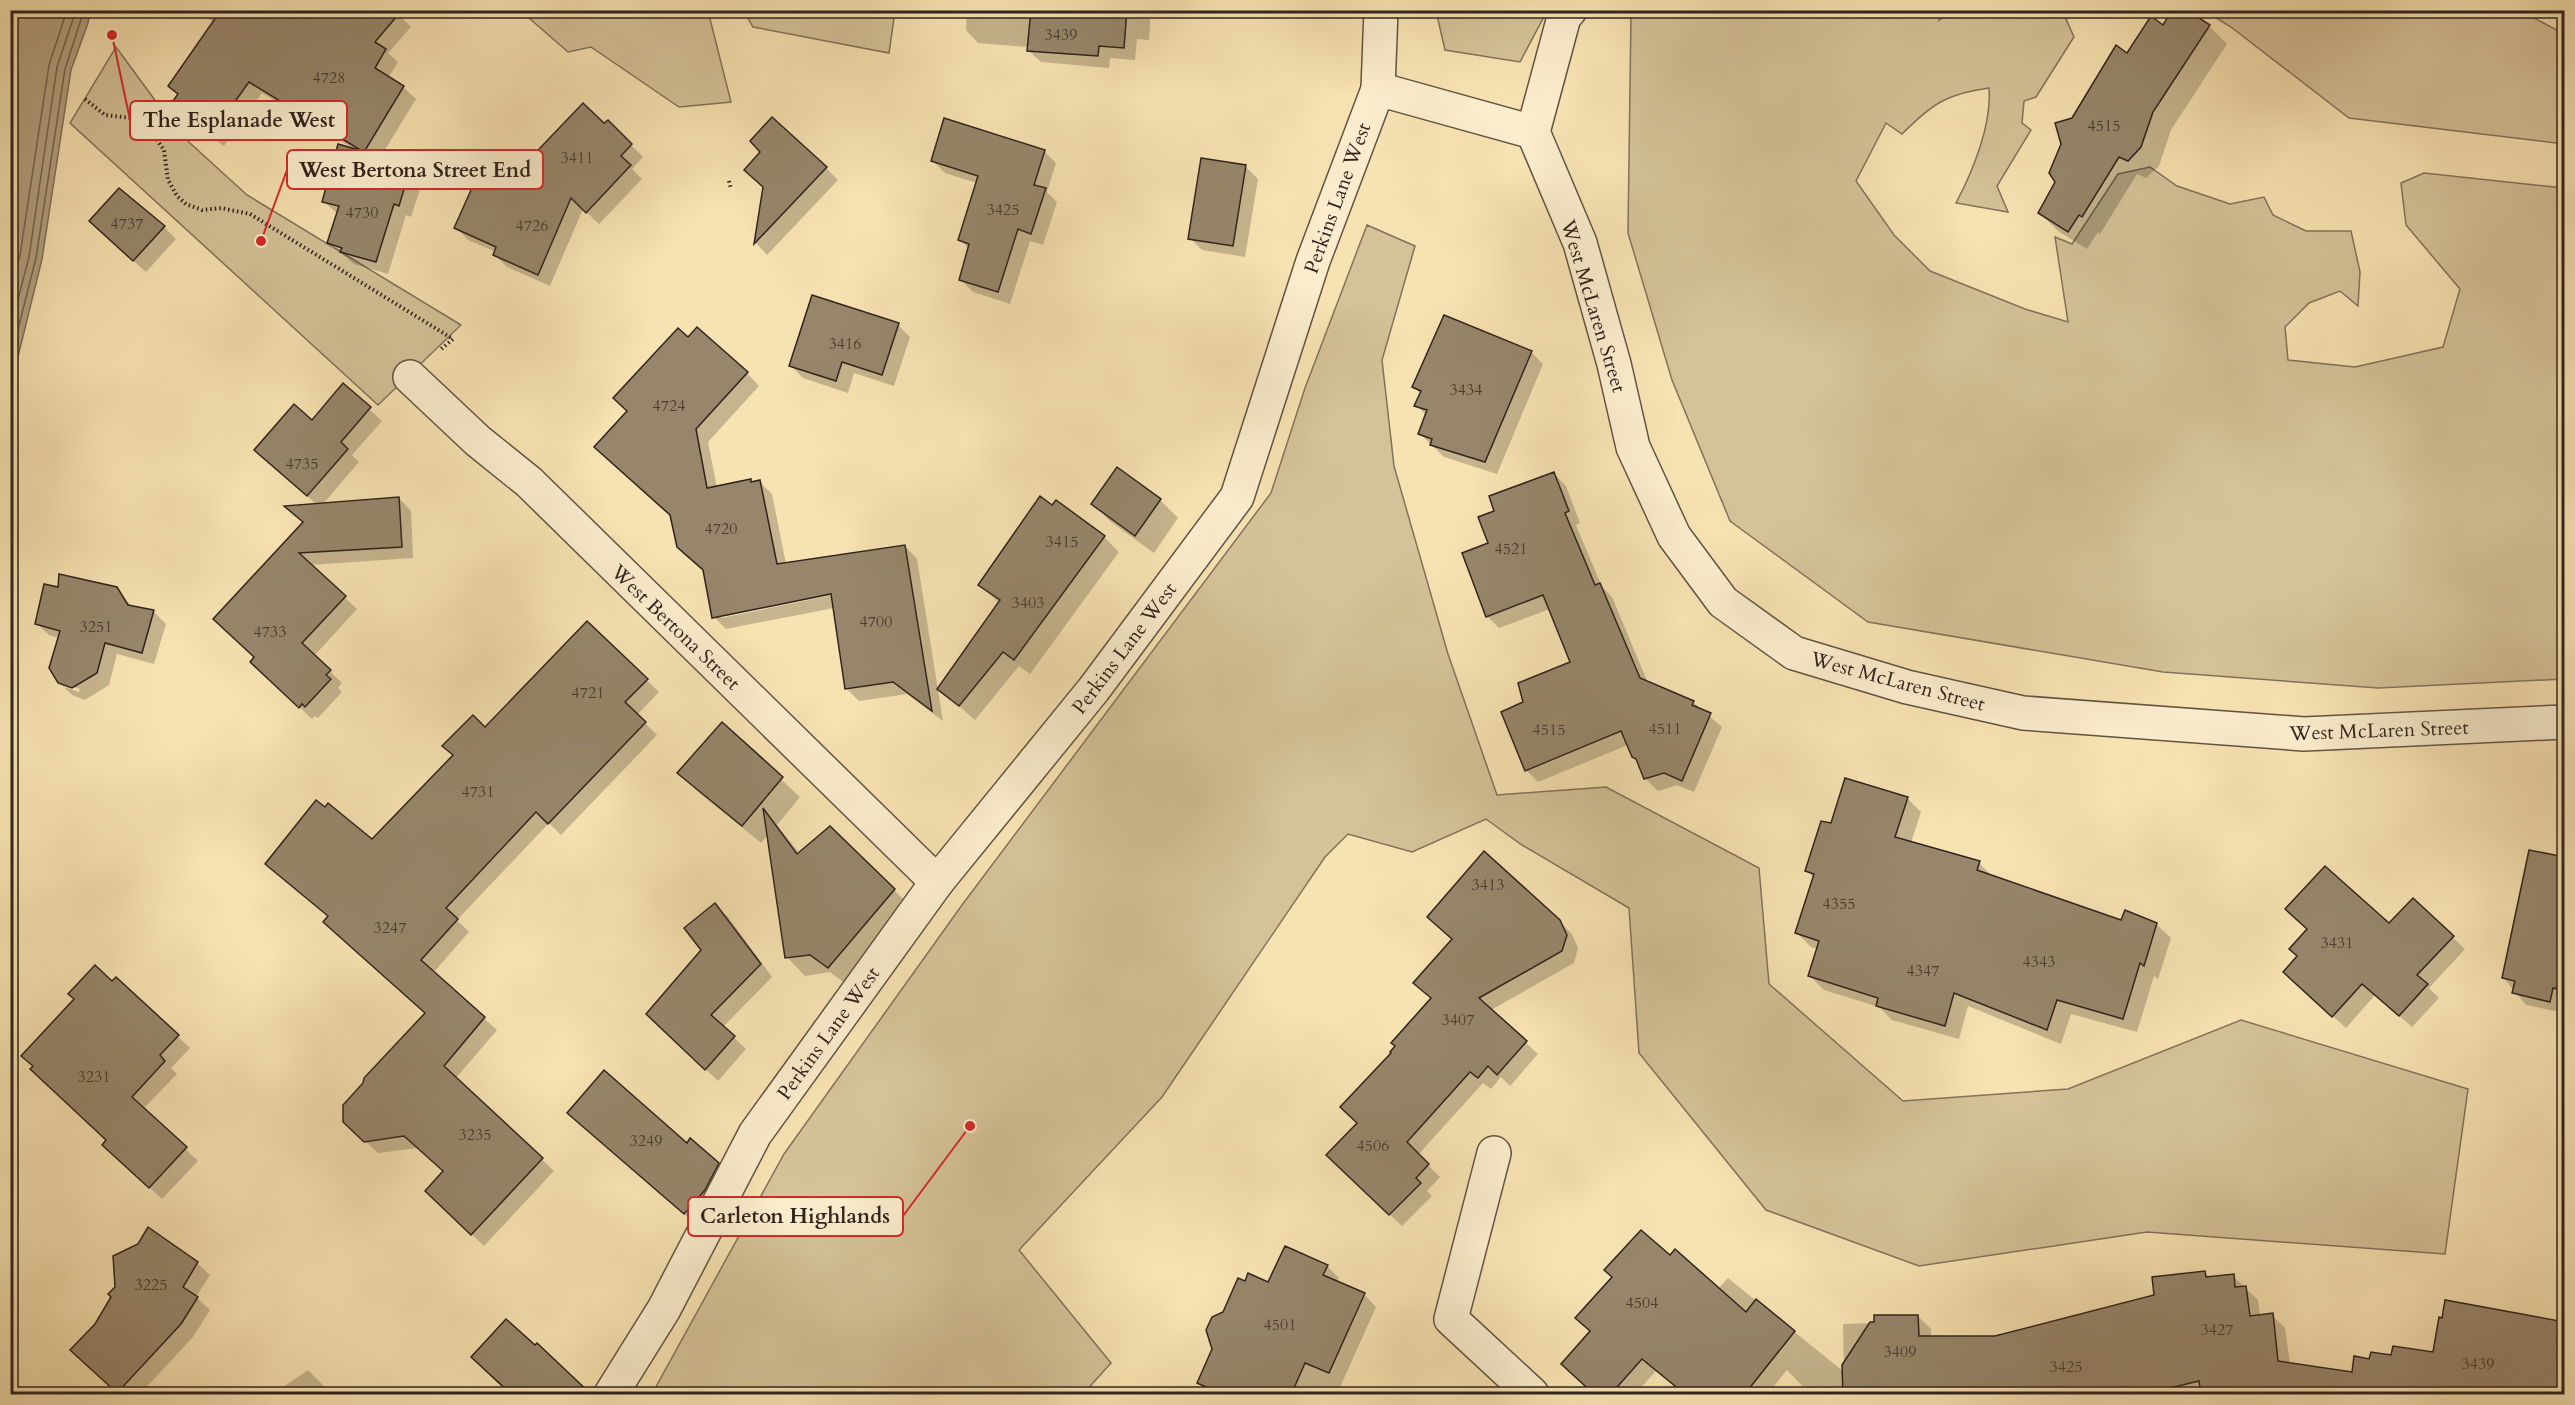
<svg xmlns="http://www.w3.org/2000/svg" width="2575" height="1405" font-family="Cardo,serif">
<rect width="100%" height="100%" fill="#f7e2b1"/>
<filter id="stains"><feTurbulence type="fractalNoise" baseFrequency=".00333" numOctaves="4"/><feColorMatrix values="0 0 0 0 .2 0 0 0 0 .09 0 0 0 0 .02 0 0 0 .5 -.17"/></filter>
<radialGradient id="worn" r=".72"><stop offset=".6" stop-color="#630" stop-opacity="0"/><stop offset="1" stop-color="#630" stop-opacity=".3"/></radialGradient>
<g fill="#d5c298" stroke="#82725c" stroke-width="1.5">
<path d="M 521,11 L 708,11 L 731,102 L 679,107 L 591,47 L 568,52 Z"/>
<path d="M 744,11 L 895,11 L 889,53 L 753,27 Z"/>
<path d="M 1436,11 L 1436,10 L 1547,11 L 1520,62 L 1445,50 Z"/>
<path d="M 1634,11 L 1944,11 L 1939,20 L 1955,11 L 2082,11 L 2066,19 L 2074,37 L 2036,97 L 2024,101 L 2022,123 L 2031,130 L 1997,186 L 2008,212 L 1956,203 C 1973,171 1992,124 1989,88 C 1946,94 1932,104 1902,134 L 1886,123 L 1856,181 L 1894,235 L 1930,271 L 2025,309 L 2068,322 L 2055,237 L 2072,244 L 2118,174 L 2150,167 L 2177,186 L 2230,204 L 2264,197 L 2273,215 L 2306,231 L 2351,231 L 2360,272 L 2358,306 L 2340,291 L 2309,303 L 2285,327 L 2288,360 L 2355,367 L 2443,347 L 2460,289 L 2406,225 L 2401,183 L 2424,173 L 2564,188 L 2564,679 L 2378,688 L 2163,672 L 1868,622 L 1730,521 L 1672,380 L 1628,233 L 1631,14 Z"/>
<path d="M 2205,11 L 2521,11 L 2564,34 L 2564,144 L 2349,118 L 2231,27 Z"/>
<path d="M 116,47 L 179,133 L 247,195 L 461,325 L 378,405 L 70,123 Z"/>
<path d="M 1367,225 L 1415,246 L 1382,360 L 1394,466 L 1448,654 L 1497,795 L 1606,787 L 1759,868 L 1769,984 L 1903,1101 L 2068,1089 L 2241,1020 L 2468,1089 L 2445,1254 L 2147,1232 L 1919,1266 L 1766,1210 L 1639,1053 L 1629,908 L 1522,845 L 1486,819 L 1412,852 L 1348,834 L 1325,857 L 1162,1097 L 1019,1250 L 1111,1363 L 1083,1394 L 652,1394 L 784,1154 L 962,905 L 1271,493 L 1305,388 Z"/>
</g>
<path fill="#b3a17f" stroke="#7f6f59" stroke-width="1.5" d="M 11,10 L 90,11 L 88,23 L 71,70 L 42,259 L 11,385 Z"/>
<g fill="#0003" fill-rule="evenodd">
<path d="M 196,10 L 407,10 L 401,17 L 411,27 L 388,53 L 398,62 L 388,78 L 403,87 L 416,99 L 380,158 L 410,167 L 423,180 L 411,217 L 406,215 L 388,274 L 354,264 L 329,243 L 338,214 L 323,201 L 352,148 L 262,93 L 224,146 L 184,117 L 172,105 L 179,95 L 170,86 L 214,23 Z"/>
<path d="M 967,10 L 1151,10 L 1149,40 L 1137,39 L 1135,60 L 1110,58 L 1109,68 L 1041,62 L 1028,50 L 1029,47 L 978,43 L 966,30 Z"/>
<path d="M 2209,26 L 2227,44 L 2171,130 L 2159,166 L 2146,178 L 2137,174 L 2100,234 L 2098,232 L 2087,249 L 2058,231 L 2040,213 L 2056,182 L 2073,119 L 2127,55 L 2163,27 Z"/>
<path d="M 608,122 L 643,157 L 632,169 L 642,179 L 599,224 L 583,209 L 550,286 L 507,267 L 495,255 L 496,252 L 468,240 L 456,227 L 502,191 Z"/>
<path d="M 1044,151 L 1056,163 L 1047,192 L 1057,202 L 1043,245 L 1030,241 L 1010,304 L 973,292 L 960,279 L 969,249 L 960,239 L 977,183 L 945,173 L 932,160 Z"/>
<path d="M 1246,167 L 1258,179 L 1245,257 L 1202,250 L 1190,238 Z"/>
<path d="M 826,168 L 838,180 L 767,255 L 756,243 L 764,188 Z"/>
<path d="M 164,227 L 176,239 L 146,272 L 103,233 Z"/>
<path d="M 898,325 L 910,337 L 894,386 L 854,373 L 848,393 L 803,378 L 791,366 Z"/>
<path d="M 688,339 L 747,373 L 759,386 L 708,442 L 717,488 L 751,481 L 753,483 L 760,482 L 772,494 L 786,564 L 905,546 L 917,559 L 943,721 L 907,694 L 859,701 L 847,689 L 834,608 L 726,629 L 714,617 L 705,571 L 678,547 ZM 838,591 L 838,594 L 721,618 L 721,614 Z"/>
<path d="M 1531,352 L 1543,364 L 1497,474 L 1444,457 L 1420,434 L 1427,416 L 1416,405 L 1421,394 L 1414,387 Z"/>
<path d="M 344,386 L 382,421 L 352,455 L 359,462 L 323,504 L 399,498 L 411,511 L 413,558 L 310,565 L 357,609 L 314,656 L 342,683 L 338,688 L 342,692 L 318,718 L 315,716 L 312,719 L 264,674 L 255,658 L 305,523 L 317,505 L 268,462 L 312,422 Z"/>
<path d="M 1554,474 L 1566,486 L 1580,523 L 1576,525 L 1602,587 L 1612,597 L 1648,683 L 1693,702 L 1722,727 L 1694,792 L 1677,785 L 1658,791 L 1646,779 L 1628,745 L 1538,782 L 1526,770 L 1525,703 L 1572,663 L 1550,609 L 1499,628 L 1487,616 L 1490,544 L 1496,512 ZM 1627,726 L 1628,729 L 1530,770 L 1530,767 Z"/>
<path d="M 1160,500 L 1178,518 L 1154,553 L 1111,522 L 1093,504 Z"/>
<path d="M 1057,502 L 1104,537 L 1119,552 L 1030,674 L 1019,666 L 975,720 L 939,689 L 999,603 L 980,585 Z"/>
<path d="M 116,588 L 133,608 L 153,611 L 166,624 L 154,664 L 117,654 L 109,685 L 85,700 L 72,695 L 59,682 L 59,638 L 49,635 L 36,623 L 60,589 ZM 64,684 L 80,689 L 79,692 L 64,687 Z"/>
<path d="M 587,623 L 659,692 L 637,715 L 657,735 L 561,835 L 549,823 L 457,920 L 469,932 L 433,973 L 497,1030 L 456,1078 L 554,1171 L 484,1246 L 439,1203 L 444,1172 L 418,1148 L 378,1153 L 345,1122 L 427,1014 L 329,917 L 267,863 L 373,841 Z"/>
<path d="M 722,724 L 800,797 L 777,825 L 800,854 L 894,890 L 912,908 L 847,985 L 830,972 L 805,976 L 787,957 L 768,835 L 761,843 L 697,791 L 679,773 Z"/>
<path d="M 1907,798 L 1921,812 L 1911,843 L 1979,863 L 1993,877 L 2122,922 L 2156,924 L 2171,938 L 2158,979 L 2154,976 L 2137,1032 L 2071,1014 L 2061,1044 L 1968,1006 L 1959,1039 L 1892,1020 L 1879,1007 L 1824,990 L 1810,976 L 1818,949 L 1811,947 L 1797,933 L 1814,878 L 1807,871 L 1832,825 Z"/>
<path d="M 2564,858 L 2564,1013 L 2526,1005 L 2503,977 Z"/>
<path d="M 2413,900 L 2465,949 L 2429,988 L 2439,998 L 2412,1027 L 2375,995 L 2346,1028 L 2297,984 L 2299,957 L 2308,930 L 2390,925 Z"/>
<path d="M 715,905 L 728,917 L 772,977 L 723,1027 L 746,1049 L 718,1081 L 660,1026 L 703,950 Z"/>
<path d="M 1429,917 L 1559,921 L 1572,934 L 1578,948 L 1574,963 L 1491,1010 L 1538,1054 L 1510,1086 L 1501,1077 L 1491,1089 L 1483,1083 L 1418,1155 L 1440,1177 L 1427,1191 L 1432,1196 L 1402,1226 L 1340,1167 L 1393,1053 L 1432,999 L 1415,983 L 1453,940 Z"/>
<path d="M 116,979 L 190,1048 L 171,1068 L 177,1074 L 143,1109 L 198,1161 L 162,1199 L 116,1157 L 108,1140 L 112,983 Z"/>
<path d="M 581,1125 L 688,1145 L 718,1164 L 730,1176 L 697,1225 Z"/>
<path d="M 140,1245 L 197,1263 L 210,1275 L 196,1297 L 210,1310 L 193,1337 L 142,1392 L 139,1389 L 132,1394 L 119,1394 L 84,1362 L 96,1325 Z"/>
<path d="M 1670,1257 L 1718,1289 L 1728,1278 L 1844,1372 L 1843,1324 L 1875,1323 L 1918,1316 L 1931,1329 L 1931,1338 L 1995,1337 L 2156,1296 L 2204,1272 L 2211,1278 L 2233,1276 L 2258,1300 L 2260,1316 L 2272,1315 L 2285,1328 L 2290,1364 L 2353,1374 L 2370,1361 L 2393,1356 L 2434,1354 L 2564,1394 L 1810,1394 L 1787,1370 L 1768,1394 L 1685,1394 L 1656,1371 L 1635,1394 L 1595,1394 Z"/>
<path d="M 1327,1266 L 1339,1278 L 1337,1282 L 1364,1294 L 1376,1307 L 1337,1394 L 1210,1394 L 1198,1382 L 1213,1349 L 1224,1313 L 1246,1283 L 1269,1284 Z"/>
<path d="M 308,1370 L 332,1394 L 273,1394 Z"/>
</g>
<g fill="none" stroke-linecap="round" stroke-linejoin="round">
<g stroke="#72624f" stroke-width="1.5">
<path d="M 10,293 L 20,255 L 49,65 L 67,10"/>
<path d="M 10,330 L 29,257 L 57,67 L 76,10"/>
<path d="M 10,361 L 36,258 L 65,69 L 84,10"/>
</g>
</g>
<g fill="#97866b" stroke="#30231f" stroke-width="1.5">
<path d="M 221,10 L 402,10 L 375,42 L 386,49 L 375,68 L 404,86 L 364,152 L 411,166 L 399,206 L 394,204 L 376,262 L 340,252 L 342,248 L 327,243 L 339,206 L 322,202 L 338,144 L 362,151 L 249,82 L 211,135 L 170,105 L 178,94 L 168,86 Z"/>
<path d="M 1031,10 L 1127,10 L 1124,48 L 1099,46 L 1098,56 L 1027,51 Z"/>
<path d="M 2172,10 L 2187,10 L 2210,25 L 2153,112 L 2141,147 L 2128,161 L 2119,157 L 2082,217 L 2079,215 L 2068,232 L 2038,213 L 2055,182 L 2049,173 L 2061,144 L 2055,123 L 2072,118 L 2116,45 L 2127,53 L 2151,16 L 2163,25 Z"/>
<path d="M 583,103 L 604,123 L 608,120 L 632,144 L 621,156 L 631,165 L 586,213 L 571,198 L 538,275 L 493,255 L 496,247 L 454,228 L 476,179 L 501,189 Z"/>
<path d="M 772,117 L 827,167 L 754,244 L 763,187 L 744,170 L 760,152 L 750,141 Z"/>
<path d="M 944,118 L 1045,150 L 1034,185 L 1046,188 L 1031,234 L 1018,229 L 998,292 L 959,280 L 969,244 L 958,240 L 978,176 L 931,161 Z"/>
<path d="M 1201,158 L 1246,165 L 1233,246 L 1188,239 Z"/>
<path d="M 119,188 L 165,226 L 133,261 L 89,221 Z"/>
<path d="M 812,295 L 899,323 L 882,375 L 842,362 L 836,381 L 789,366 Z"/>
<path d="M 1444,315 L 1532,351 L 1485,462 L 1430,445 L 1432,439 L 1418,434 L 1427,410 L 1414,406 L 1421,391 L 1412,387 Z"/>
<path d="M 697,327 L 748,372 L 696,429 L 707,488 L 751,479 L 751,482 L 760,480 L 777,564 L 905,545 L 932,711 L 893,682 L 845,689 L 831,594 L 712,618 L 703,570 L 677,547 L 670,515 L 594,447 L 627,411 L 613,398 L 678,328 L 688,337 Z"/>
<path d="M 343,383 L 371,407 L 341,442 L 348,449 L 307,496 L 254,450 L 294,404 L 312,420 Z"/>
<path d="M 1117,467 L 1161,499 L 1135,536 L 1091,504 Z"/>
<path d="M 1554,472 L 1569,511 L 1565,513 L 1595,585 L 1600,583 L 1640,678 L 1694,701 L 1692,705 L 1711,713 L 1682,781 L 1664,773 L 1644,779 L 1636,759 L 1632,757 L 1621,731 L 1525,771 L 1501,712 L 1523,702 L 1518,683 L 1570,662 L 1543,595 L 1486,617 L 1462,553 L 1488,543 L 1478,517 L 1494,511 L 1489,496 Z"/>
<path d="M 1040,496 L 1052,505 L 1056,500 L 1105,536 L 1014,660 L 1003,652 L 959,706 L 937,689 L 1000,600 L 978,585 Z"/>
<path d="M 399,497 L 402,547 L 299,553 L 346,596 L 302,643 L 331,670 L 326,675 L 331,679 L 305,707 L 302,704 L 299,708 L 250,662 L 254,657 L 213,619 L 303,522 L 284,506 Z"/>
<path d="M 59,574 L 117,587 L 128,605 L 154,610 L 142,653 L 105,643 L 97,673 L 72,688 L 58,683 L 49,668 L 60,631 L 35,624 L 44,584 L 58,587 Z"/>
<path d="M 587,621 L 648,679 L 625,702 L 646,722 L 548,824 L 536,812 L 446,908 L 458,919 L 421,960 L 485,1017 L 444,1066 L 543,1158 L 471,1235 L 425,1191 L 443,1171 L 404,1136 L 364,1142 L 343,1122 L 343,1105 L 363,1083 L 364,1078 L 425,1013 L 323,922 L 328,916 L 265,864 L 316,800 L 325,807 L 328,803 L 372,839 L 453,755 L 442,746 L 473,715 L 485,727 Z"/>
<path d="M 722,722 L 783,777 L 742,826 L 677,773 Z"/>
<path d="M 1845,778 L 1908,797 L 1895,837 L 1980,861 L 1977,870 L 2121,920 L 2125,910 L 2157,923 L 2144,966 L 2140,963 L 2123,1019 L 2057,1000 L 2047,1030 L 1954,993 L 1945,1026 L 1876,1006 L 1878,998 L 1808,976 L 1819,941 L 1795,933 L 1814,874 L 1805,871 L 1821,821 L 1831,823 Z"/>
<path d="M 763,808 L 797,854 L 830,826 L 895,889 L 828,968 L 810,955 L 785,958 Z"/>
<path d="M 2529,850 L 2565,857 L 2565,991 L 2553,988 L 2550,1002 L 2512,993 L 2515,981 L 2502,978 Z"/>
<path d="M 1484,851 L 1560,920 L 1567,935 L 1562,951 L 1479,998 L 1527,1041 L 1497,1075 L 1488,1066 L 1478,1078 L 1470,1072 L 1407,1142 L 1429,1164 L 1416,1178 L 1421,1183 L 1389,1215 L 1326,1155 L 1357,1123 L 1340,1107 L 1391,1053 L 1390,1052 L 1395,1046 L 1391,1043 L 1431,998 L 1413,983 L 1452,939 L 1427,917 Z"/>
<path d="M 2325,866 L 2389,923 L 2413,898 L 2454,936 L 2417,975 L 2428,984 L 2399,1016 L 2362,984 L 2332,1017 L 2283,972 L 2297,956 L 2289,949 L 2307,929 L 2285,909 Z"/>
<path d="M 715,903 L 761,964 L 711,1015 L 735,1036 L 705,1070 L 646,1014 L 701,950 L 684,928 Z"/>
<path d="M 95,965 L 112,981 L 116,977 L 179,1035 L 160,1055 L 165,1061 L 132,1097 L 187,1147 L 149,1188 L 102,1145 L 106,1140 L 30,1069 L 33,1066 L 21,1056 L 74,999 L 68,994 Z"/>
<path d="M 604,1070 L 687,1143 L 690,1138 L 719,1163 L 705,1190 L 684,1214 L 567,1113 Z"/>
<path d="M 148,1227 L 198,1262 L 183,1287 L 198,1297 L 181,1324 L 117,1393 L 70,1350 L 95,1324 L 111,1297 L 108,1294 L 115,1287 L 113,1256 L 138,1244 Z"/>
<path d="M 1641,1230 L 1670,1255 L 1675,1249 L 1746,1312 L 1756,1299 L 1795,1331 L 1744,1395 L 1686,1395 L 1642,1359 L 1610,1395 L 1595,1395 L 1561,1364 L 1590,1331 L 1575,1318 L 1612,1277 L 1604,1270 Z"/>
<path d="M 1285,1246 L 1328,1265 L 1323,1275 L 1365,1293 L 1329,1373 L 1305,1363 L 1291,1395 L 1224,1395 L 1197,1383 L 1212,1349 L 1206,1330 L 1212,1317 L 1223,1312 L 1238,1278 L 1245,1281 L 1248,1273 L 1268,1282 Z"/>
<path d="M 2205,1271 L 2206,1277 L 2234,1274 L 2235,1287 L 2246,1286 L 2250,1316 L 2273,1313 L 2278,1361 L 2352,1372 L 2354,1356 L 2369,1359 L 2371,1352 L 2391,1355 L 2393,1346 L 2433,1352 L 2439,1317 L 2442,1318 L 2445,1300 L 2565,1322 L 2565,1395 L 2201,1395 L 2199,1381 L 2141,1395 L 1843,1395 L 1842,1365 L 1870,1322 L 1874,1322 L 1874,1315 L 1918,1315 L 1919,1336 L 1995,1336 L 2154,1295 L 2152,1277 Z"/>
<path d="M 506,1319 L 535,1345 L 537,1343 L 592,1395 L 512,1395 L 471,1357 Z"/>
</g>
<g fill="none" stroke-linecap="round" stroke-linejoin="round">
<defs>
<g id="street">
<path d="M 1378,89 L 1381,10"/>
<path d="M 1533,132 L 1580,243 L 1614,364 L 1633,447 L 1674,536 L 1723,602 L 1794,653 L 1907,687 L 2023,713 L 2304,734 L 2564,722"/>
<path d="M 1533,132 L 1564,17 L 1570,10"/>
<path d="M 410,377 L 478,441 L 529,482 L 937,882"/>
<path d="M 1494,1153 L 1451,1319 L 1532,1394"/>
<path d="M 611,1394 L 664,1309 L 755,1134 L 937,882 L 1094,689 L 1237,497 L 1313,261 L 1378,89 L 1533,132"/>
</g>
</defs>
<use href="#street" stroke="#625344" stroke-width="36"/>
<g stroke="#30231f" stroke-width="4" stroke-dasharray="1.5 3" stroke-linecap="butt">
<path d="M 85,99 L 105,115 L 132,118 L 155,137 L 164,150 L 168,180 L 177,196 L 186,204 L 202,210 L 221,208 L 250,214 L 453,339 L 440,350"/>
<path d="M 729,181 L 731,189"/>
</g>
<use href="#street" stroke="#faeccc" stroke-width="33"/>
</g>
<g text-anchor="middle" stroke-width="4.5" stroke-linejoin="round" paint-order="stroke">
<g font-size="16" fill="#4a3c32">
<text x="1061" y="40">3439</text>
<text x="329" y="83">4728</text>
<text x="2104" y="131">4515</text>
<text x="577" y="163">3411</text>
<text x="1003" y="215">3425</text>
<text x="362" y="218">4730</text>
<text x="127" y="229">4737</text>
<text x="532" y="231">4726</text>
<text x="845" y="349">3416</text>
<text x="1466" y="395">3434</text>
<text x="669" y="411">4724</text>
<text x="302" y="469">4735</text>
<text x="721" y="534">4720</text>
<text x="1062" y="547">3415</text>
<text x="1511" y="554">4521</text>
<text x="1028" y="608">3403</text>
<text x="876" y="627">4700</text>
<text x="96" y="632">3251</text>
<text x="270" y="637">4733</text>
<text x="588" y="698">4721</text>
<text x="1665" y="734">4511</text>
<text x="1549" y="735">4515</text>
<text x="478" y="797">4731</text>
<text x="1488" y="890">3413</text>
<text x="1839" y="909">4355</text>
<text x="390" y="933">3247</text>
<text x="2337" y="948">3431</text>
<text x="2039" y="967">4343</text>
<text x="1923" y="976">4347</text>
<text x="1458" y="1025">3407</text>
<text x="94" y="1082">3231</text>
<text x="475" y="1140">3235</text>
<text x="646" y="1146">3249</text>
<text x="1373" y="1151">4506</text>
<text x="151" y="1290">3225</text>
<text x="1642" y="1308">4504</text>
<text x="1280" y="1330">4501</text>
<text x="2217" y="1335">3427</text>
<text x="1900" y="1357">3409</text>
<text x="2478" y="1369">3439</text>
<text x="2066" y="1372">3425</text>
</g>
<g font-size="20" fill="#30231f" stroke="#faeccc">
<text transform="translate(1337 198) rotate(-70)" y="7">Perkins Lane West</text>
<text transform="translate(1594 306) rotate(73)" y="7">West McLaren Street</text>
<text transform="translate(676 627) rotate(44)" y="7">West Bertona Street</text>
<text transform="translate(1124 648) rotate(-53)" y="7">Perkins Lane West</text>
<text transform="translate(1898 681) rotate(15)" y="7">West McLaren Street</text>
<text transform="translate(2379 730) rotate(-2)" y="7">West McLaren Street</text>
<text transform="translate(828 1033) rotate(-54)" y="7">Perkins Lane West</text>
</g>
</g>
<path fill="none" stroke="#d62828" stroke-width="2" d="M112 35L130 120M261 241L287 170M970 1126L903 1216"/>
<g fill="#d62828" stroke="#faeccc" stroke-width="2">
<circle cx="112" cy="35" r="6"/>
<circle cx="261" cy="241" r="6"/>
<circle cx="970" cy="1126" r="6"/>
</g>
<g fill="#faeccc" stroke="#d62828" stroke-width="2">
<rect x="130" y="101" width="217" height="39" rx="6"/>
<rect x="287" y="150" width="256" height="39" rx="6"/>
<rect x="688" y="1197" width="215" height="39" rx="6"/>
</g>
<g font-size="21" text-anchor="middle" font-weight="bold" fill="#30231f">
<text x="239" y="127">The Esplanade West</text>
<text x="415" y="177">West Bertona Street End</text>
<text x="795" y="1223">Carleton Highlands</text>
</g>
<rect width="2575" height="1405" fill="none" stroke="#f7e2b1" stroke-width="36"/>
<rect x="12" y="12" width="2551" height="1381" fill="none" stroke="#30231f" stroke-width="3"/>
<rect x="18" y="18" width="2539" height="1369" fill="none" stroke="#30231f" stroke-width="1.5"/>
<rect width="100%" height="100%" filter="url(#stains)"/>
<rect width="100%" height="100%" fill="url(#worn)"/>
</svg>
